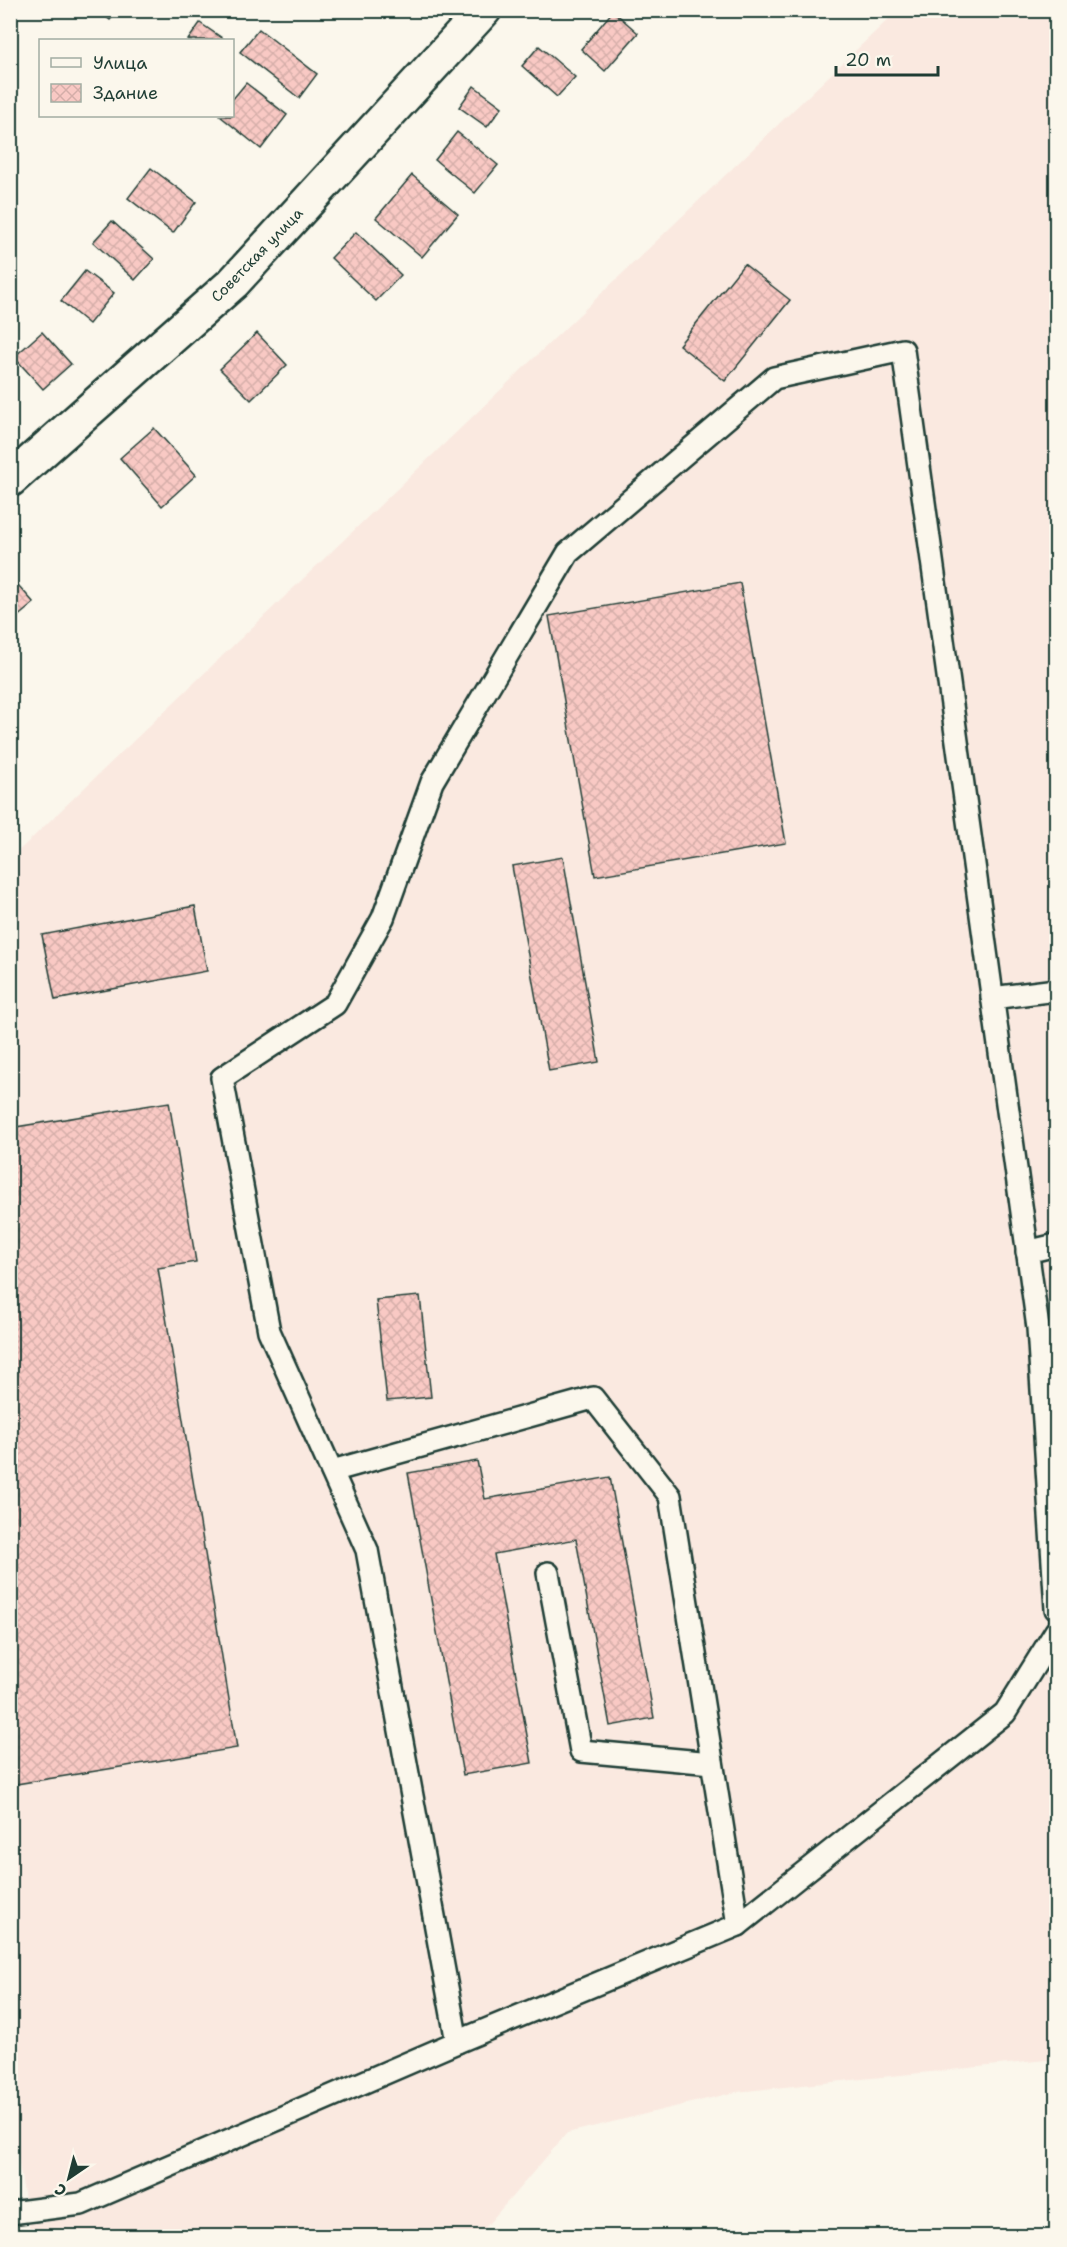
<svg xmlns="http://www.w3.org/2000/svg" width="1067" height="2247" font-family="'Shantell Sans',sans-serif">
<defs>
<pattern id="building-cross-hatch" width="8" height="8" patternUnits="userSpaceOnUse" patternTransform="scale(1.5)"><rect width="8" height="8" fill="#f9c9c4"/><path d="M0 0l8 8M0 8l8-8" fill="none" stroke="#d5aea9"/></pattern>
</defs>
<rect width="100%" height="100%" fill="#fbf7ec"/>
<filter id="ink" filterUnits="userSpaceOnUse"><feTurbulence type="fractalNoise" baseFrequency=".0167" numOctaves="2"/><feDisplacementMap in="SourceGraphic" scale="12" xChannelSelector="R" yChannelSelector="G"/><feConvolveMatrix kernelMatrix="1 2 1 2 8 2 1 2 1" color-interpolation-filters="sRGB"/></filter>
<g filter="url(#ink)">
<path fill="#fae9e0" d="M 897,11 L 1056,11 L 1056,2059 L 736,2092 L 567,2133 L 478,2236 L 31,2236 L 10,2109 L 10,859 Z"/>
<g fill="url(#building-cross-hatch)" stroke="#1f3d34" stroke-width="1.5">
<path d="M 97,10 L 118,10 L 110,20 Z"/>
<path d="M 613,11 L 638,33 L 605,71 L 581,49 Z"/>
<path d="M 200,23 L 225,40 L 188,40 Z"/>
<path d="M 259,29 L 317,74 L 299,98 L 240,52 Z"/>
<path d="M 539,46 L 575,77 L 557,97 L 522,66 Z"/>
<path d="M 246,83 L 287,115 L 261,149 L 220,116 L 232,116 L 232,100 Z"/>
<path d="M 474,86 L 502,107 L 487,127 L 459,107 Z"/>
<path d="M 457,132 L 498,165 L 475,193 L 435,160 Z"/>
<path d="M 151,168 L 196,202 L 173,233 L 128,198 Z"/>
<path d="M 412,175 L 458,214 L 422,257 L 376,218 Z"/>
<path d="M 112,221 L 154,259 L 135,280 L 93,242 Z"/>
<path d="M 356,232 L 401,275 L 376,301 L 331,258 Z"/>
<path d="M 744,264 L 790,300 L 725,381 L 679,345 Z"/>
<path d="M 85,271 L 114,293 L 89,324 L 61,301 Z"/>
<path d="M 42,332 L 71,364 L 43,389 L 14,357 Z"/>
<path d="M 257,333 L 287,365 L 251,400 L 220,369 Z"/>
<path d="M 154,428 L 196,475 L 162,506 L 120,458 Z"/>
<path d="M 10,576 L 34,603 L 10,623 Z"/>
<path d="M 740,583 L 786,843 L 595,876 L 549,616 Z"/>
<path d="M 563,857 L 599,1062 L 549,1071 L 512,866 Z"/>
<path d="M 195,906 L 207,971 L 55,1000 L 42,935 Z"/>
<path d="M 169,1102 L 196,1262 L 158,1268 L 237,1748 L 10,1785 L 10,1128 Z"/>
<path d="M 420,1296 L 431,1397 L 387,1401 L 376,1300 Z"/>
<path d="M 477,1461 L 485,1499 L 610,1477 L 654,1718 L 610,1726 L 576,1539 L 494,1554 L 532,1763 L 463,1775 L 408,1473 Z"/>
</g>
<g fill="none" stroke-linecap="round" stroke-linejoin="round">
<defs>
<g id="service">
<path d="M 992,998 L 1056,990"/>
<path d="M 1027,1252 L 1056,1245"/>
<path d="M 332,1471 L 593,1398 L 670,1496 L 738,1925"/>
<path d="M 548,1573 L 581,1751 L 712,1763"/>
<path d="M 457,2042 L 367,1550 L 269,1331 L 222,1078 L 335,1004 L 383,918 L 432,782 L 568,553 L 774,378 L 903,350 L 1038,1328 L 1056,1609"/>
<path d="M 10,2213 L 81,2204 L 457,2042 L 738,1925 L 1005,1713 L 1056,1631"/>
</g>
<path id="tertiary" d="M 10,480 L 233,283 L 484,10"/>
</defs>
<use href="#service" stroke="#1f3d34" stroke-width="26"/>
<use href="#tertiary" stroke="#1f3d34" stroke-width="38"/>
<use href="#service" stroke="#fbf7ec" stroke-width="21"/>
<use href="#tertiary" stroke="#fbf7ec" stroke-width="33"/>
</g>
</g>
<g text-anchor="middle" stroke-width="4.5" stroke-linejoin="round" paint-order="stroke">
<g font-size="15" fill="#1f3d34" stroke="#fbf7ec">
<text transform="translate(257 255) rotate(-46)" y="5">Советская улица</text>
</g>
</g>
<rect width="1067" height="2247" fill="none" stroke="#fbf7ec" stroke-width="36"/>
<rect x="18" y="18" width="1031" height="2211" fill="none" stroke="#1f3d34" stroke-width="2" filter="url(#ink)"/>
<rect x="39" y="39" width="195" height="78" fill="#fbf7ec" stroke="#a3ada2" stroke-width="1.5"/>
<rect x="51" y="58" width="30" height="9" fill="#fbf7ec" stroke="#a3ada2" stroke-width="1.5"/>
<text x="93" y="69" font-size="18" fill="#1f3d34">Улица</text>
<rect x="51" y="84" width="30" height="18" fill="url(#building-cross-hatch)" stroke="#a3ada2" stroke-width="1.5"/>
<text x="93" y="99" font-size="18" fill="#1f3d34">Здание</text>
<g transform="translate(69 2178) rotate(215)" stroke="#fbf7ec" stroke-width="4.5" paint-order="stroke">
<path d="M0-4.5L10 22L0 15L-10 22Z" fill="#1f3d34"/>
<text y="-9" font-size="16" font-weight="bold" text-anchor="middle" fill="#1f3d34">С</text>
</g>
<path d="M836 66v9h102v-9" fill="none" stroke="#1f3d34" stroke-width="3"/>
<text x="845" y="66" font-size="18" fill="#1f3d34" stroke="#fbf7ec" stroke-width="4.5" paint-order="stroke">20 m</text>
</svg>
